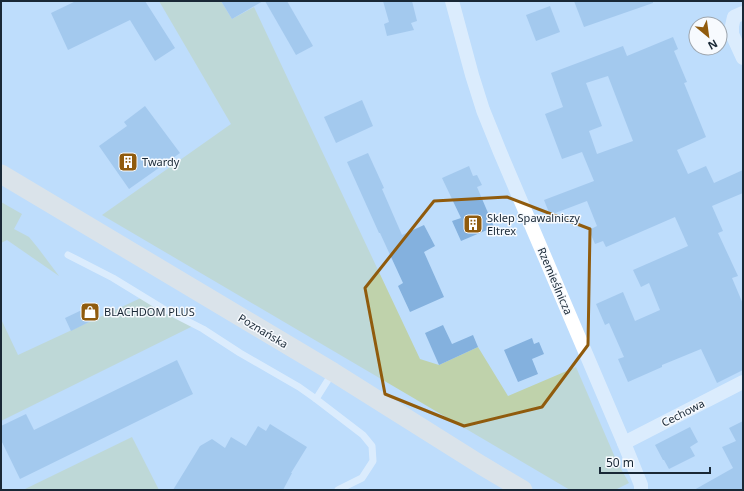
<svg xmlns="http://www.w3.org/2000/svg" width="744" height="491" font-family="'Noto Sans',sans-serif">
<rect width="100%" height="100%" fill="#beddfc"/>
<g fill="#bfd2ab">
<path d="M 159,1 L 221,1 L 232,19 L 254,7 L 420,359 L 439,365 L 478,347 L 508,396 L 576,367 L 617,462 L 629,483 L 615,490 L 570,490 L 102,215 L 231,124 Z"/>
<path d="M 1,202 L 22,214 L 14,229 L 29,237 L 38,248 L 59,276 L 7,240 L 1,243 Z"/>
<path d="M 143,297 L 195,325 L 1,421 L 1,319 L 18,355 Z"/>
<path d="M 132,437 L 159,490 L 23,490 Z"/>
</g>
<g fill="#84b1de" fill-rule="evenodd">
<path d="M 76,1 L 145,1 L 175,48 L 155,61 L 130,20 L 68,50 L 51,13 Z"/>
<path d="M 221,1 L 263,1 L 232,19 Z"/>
<path d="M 265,1 L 287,1 L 313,46 L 296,55 Z"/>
<path d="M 383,1 L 412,1 L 417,21 L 411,23 L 414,30 L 387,36 L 384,24 L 389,22 Z"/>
<path d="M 574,1 L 653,1 L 653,3 L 584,27 Z"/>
<path d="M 550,6 L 560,32 L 536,41 L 526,15 Z"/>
<path d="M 673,37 L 678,49 L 674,51 L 687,82 L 684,83 L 706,137 L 677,150 L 688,174 L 706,166 L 714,183 L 743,170 L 743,193 L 712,206 L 723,231 L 718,233 L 738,276 L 732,278 L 743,304 L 743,370 L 717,383 L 701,349 L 662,365 L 662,367 L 628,382 L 618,359 L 624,357 L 609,323 L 605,325 L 596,304 L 623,292 L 635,321 L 660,310 L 649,283 L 641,287 L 633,270 L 688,246 L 675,217 L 606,247 L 603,241 L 595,244 L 589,230 L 597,226 L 587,201 L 550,215 L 544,200 L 594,181 L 582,152 L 562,159 L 545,114 L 563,107 L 551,73 L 623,46 L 627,56 ZM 608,76 L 633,141 L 597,154 L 589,131 L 602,126 L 586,83 Z"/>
<path d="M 362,100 L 373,126 L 336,143 L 324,117 Z"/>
<path d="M 145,106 L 180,153 L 129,189 L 99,146 L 127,126 L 124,122 Z"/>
<path d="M 368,153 L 384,188 L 382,189 L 402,235 L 424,225 L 435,246 L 424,252 L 444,297 L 410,312 L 398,286 L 403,283 L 380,233 L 379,233 L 347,162 Z"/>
<path d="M 469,166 L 473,176 L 477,175 L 482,185 L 477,187 L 494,227 L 461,241 L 452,221 L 461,218 L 442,178 Z"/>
<path d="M 87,305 L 98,311 L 93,320 L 71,331 L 65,318 L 84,309 Z"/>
<path d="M 443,325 L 452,344 L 473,335 L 478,347 L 439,365 L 425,333 Z"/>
<path d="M 532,338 L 534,344 L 539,342 L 544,354 L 532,359 L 538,374 L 518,382 L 504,350 Z"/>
<path d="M 177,360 L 193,394 L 20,479 L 1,440 L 1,426 L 26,414 L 34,430 Z"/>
<path d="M 743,421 L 743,490 L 694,490 L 733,468 L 722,447 L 736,441 L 729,428 Z"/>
<path d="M 270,424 L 307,447 L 291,473 L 292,473 L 283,490 L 173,490 L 200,446 L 212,439 L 225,448 L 231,437 L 246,446 L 258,426 L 266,431 Z"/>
<path d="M 690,427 L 698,442 L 690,447 L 695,456 L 669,469 L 664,460 L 663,460 L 655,445 Z"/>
</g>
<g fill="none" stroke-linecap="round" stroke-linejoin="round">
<g stroke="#fff" stroke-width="7">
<path d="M 68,255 L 113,278 L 162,308 L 203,329 L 240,353 L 299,387 L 316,399"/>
<path d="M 333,372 L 316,399 L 363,435 L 372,446 L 373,461 L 362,478 L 338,490"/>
</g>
<g stroke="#fff" stroke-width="14">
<path d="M 452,1 L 472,75 L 483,110 L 500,152 L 624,443 L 641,485 L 641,490"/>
<path d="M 743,13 L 734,17 L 732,26 L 732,34 L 743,58"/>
<path d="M 624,443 L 743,382"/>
</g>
<path stroke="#fdebd6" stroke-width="19" d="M 1,174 L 333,372 L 481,465 L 523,490"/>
</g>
<path d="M0 0H744V491H0ZM 507,197 L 590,229 L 588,345 L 542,407 L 464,426 L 385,394 L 365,288 L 434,201 Z" fill="#beddfc" fill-opacity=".55" fill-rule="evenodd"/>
<path fill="none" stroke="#905b0d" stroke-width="3" stroke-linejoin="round" d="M 507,197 L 590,229 L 588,345 L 542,407 L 464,426 L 385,394 L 365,288 L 434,201 Z"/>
<defs>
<symbol id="building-square" viewBox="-11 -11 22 22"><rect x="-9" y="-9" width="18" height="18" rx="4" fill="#905b0d" stroke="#f7fafe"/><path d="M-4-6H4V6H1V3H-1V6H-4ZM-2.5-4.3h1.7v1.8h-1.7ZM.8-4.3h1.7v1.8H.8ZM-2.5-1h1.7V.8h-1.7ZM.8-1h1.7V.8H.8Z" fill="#fff"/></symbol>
<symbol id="shop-square" viewBox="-11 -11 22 22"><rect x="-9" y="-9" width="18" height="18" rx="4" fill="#905b0d" stroke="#f7fafe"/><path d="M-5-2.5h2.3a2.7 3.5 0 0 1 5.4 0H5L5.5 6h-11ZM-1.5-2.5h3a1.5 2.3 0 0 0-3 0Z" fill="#fff"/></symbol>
</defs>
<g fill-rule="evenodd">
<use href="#building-square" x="117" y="151" width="22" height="22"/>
<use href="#building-square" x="462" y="213" width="22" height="22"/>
<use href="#shop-square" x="79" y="301" width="22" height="22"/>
</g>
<g text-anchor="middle" stroke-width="3" stroke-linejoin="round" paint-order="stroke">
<g font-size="11" fill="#192836" stroke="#f7fafe" text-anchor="start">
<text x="142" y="166">Twardy</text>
<text x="487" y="222">Sklep Spawalniczy<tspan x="487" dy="13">Eltrex</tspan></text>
<text x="104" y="316">BLACHDOM PLUS</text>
</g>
<g font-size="11" fill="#192836" stroke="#f7fafe">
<text transform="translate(555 281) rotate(67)" y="4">Rzemieślnicza</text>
<text transform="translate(263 331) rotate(31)" y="4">Poznańska</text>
<text transform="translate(683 413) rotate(-27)" y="4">Cechowa</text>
</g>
</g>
<rect width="744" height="491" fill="none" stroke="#192836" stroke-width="4"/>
<g transform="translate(708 36) rotate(151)"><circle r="19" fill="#f7fafe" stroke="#9ea6ae"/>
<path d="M0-3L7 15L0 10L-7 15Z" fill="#905b0d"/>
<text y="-6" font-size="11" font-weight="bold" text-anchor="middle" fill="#192836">N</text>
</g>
<path d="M600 467v6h110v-6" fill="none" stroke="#192836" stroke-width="2"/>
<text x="606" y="467" font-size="12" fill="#192836" stroke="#f7fafe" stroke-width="3" paint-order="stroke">50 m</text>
</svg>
